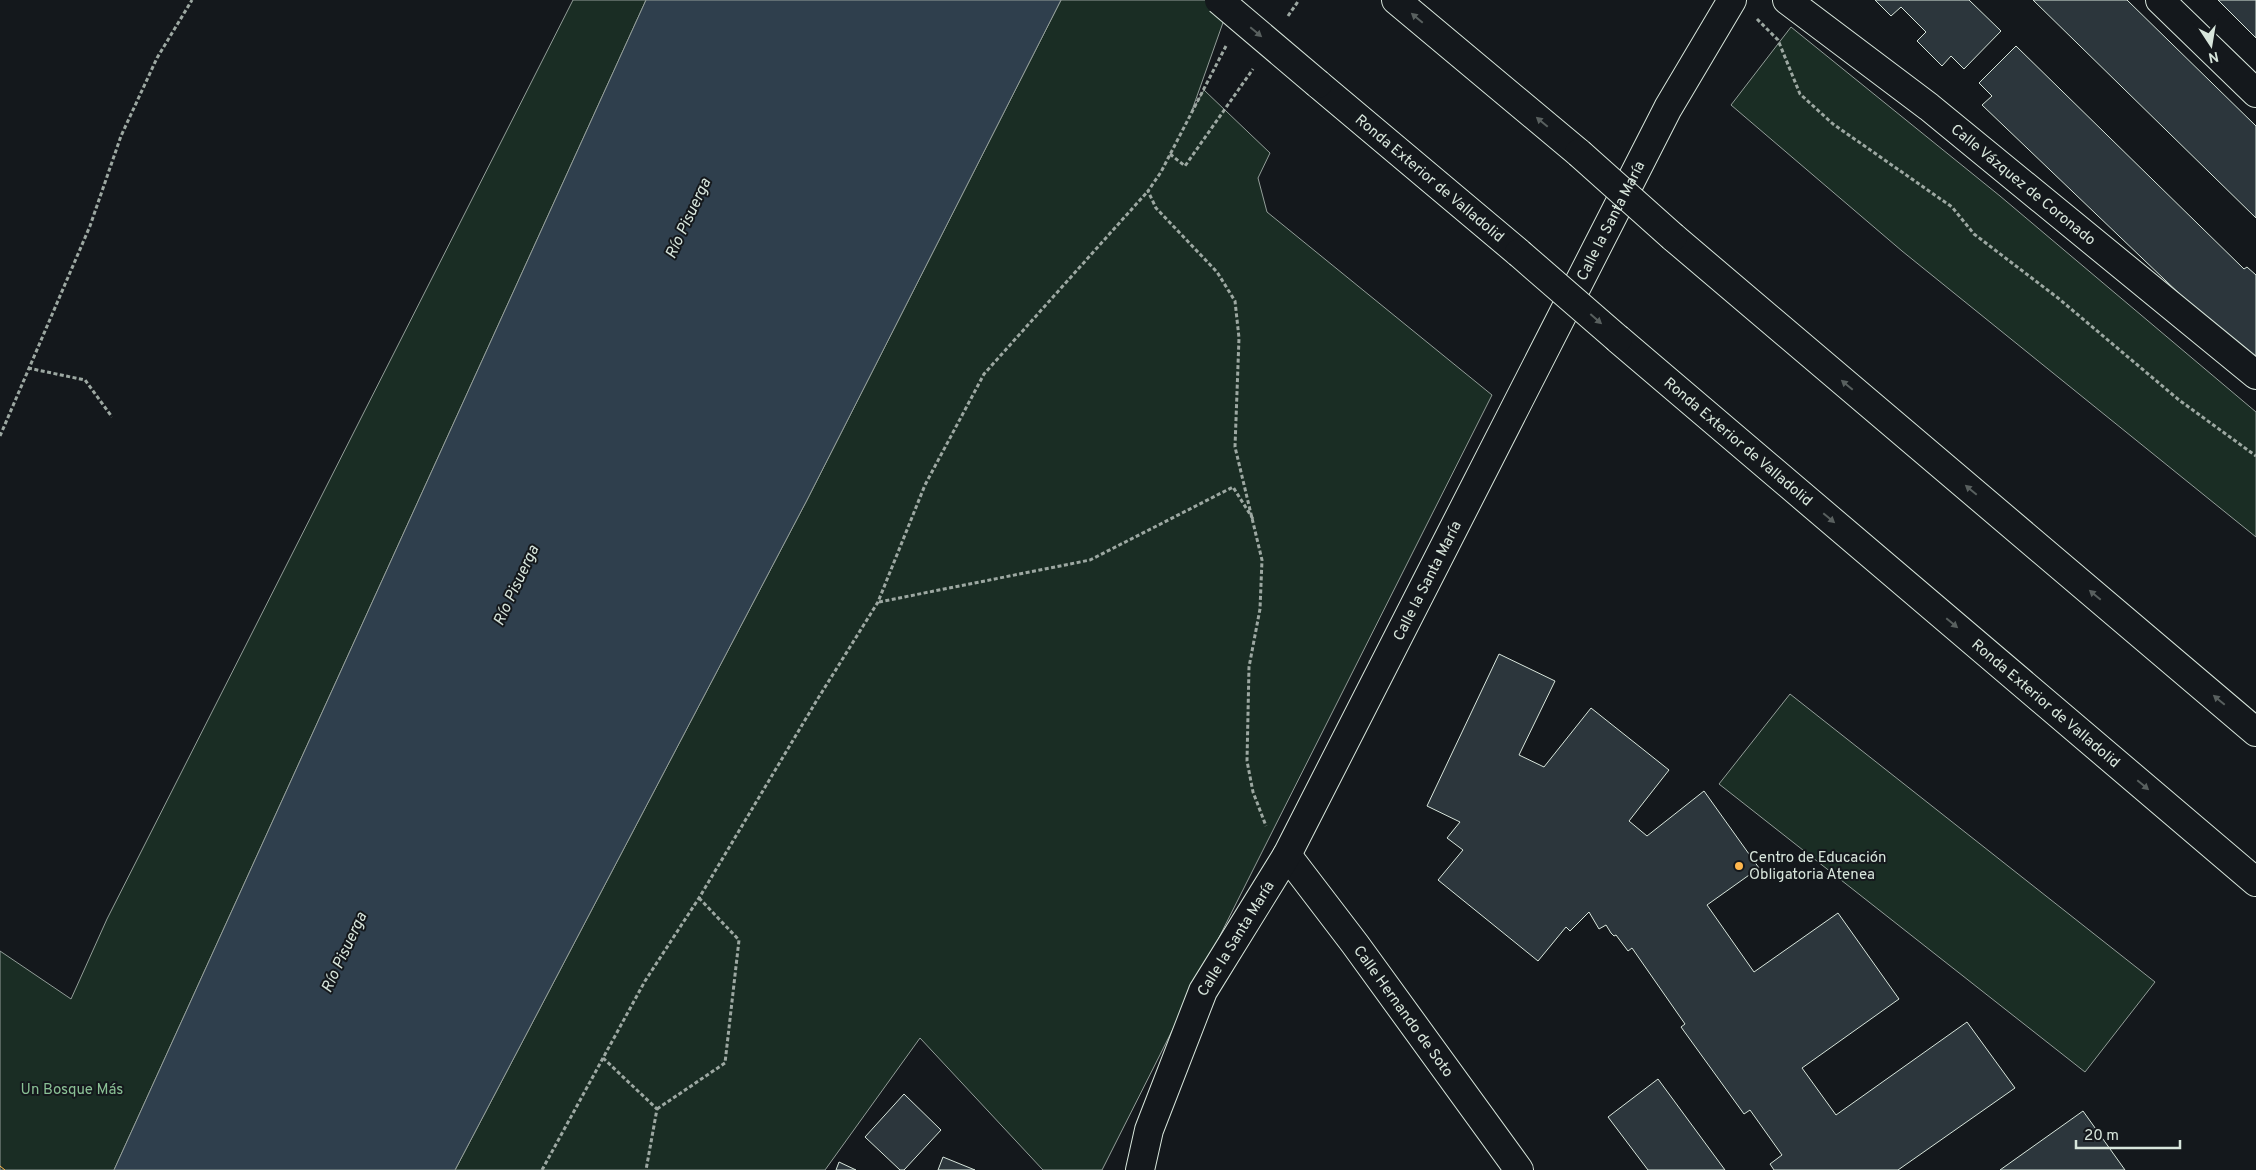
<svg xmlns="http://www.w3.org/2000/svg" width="2256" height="1170" font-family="Overpass,sans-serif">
<rect width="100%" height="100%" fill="#14181c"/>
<g fill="#1a2d24" stroke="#939e99">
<path d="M 573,0 L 646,0 L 114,1170 L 0,1170 L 0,951 L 71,999 L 107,919 Z"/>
<path d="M 1061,0 L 1231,0 L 1191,113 L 1204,90 L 1270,153 L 1258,178 L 1267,212 L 1492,395 L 1102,1170 L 1043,1170 L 920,1038 L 825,1170 L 455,1170 L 807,500 Z"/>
<path d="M 1791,27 L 2000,196 L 2256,412 L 2256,537 L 1902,251 L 1731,105 Z"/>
<path d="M 1790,694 L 2155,982 L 2085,1072 L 1719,784 Z"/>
</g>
<path fill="#2f3f4d" stroke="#939e99" d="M 646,0 L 1061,0 L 807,500 L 455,1170 L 114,1170 Z"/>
<g fill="#2c363c" stroke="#d8e6dc">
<path d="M 1875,0 L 1969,0 L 2001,31 L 1964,69 L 1951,56 L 1942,66 L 1917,41 L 1926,32 L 1901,7 L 1891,16 Z"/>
<path d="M 2033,0 L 2127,0 L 2256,126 L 2256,218 Z"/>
<path d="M 2218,0 L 2256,0 L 2256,38 Z"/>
<path d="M 2016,46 L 2244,269 L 2247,267 L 2256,275 L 2256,367 L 1982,105 L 1992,96 L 1979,83 Z"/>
<path d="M 1499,654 L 1555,681 L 1519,755 L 1544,767 L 1591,708 L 1669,770 L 1629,821 L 1647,836 L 1704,791 L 1759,868 L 1707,905 L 1754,972 L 1838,913 L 1899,999 L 1802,1068 L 1836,1115 L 1967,1022 L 2015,1088 L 1898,1170 L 1774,1170 L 1770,1164 L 1782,1155 L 1750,1110 L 1744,1114 L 1681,1027 L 1685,1024 L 1632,948 L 1628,951 L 1616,935 L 1614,936 L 1611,933 L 1606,925 L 1599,929 L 1589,912 L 1570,931 L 1566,927 L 1538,961 L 1438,880 L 1463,850 L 1447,838 L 1460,822 L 1427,806 Z"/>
<path d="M 1658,1079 L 1725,1170 L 1648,1170 L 1608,1117 Z"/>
<path d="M 904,1094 L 941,1130 L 904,1170 L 900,1170 L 865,1137 Z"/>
<path d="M 2083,1111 L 2125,1170 L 2000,1170 Z"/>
<path d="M 943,1157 L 975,1170 L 938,1170 Z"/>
<path d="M 839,1162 L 856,1170 L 836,1170 Z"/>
</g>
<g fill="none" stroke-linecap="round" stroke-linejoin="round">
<defs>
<g id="street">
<path id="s1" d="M 1787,0 L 1929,107 L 2256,375"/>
<path d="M 2160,0 L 2256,93"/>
<path id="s2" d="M 1287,855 L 1355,944 L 1519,1170"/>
<path id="s3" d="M 1140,1170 L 1149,1130 L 1203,991 L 1287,855 L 1668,108 L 1732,0"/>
</g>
<g id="highway">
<path d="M 1396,0 L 1579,153"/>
<path id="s4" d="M 1318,84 L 1519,253"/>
<path d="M 1673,237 L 2256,732"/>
<path id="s5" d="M 1618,339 L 2256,882"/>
</g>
</defs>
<use href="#street" stroke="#d8e6dc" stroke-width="30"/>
<use href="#highway" stroke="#d8e6dc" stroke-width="30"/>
<g stroke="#9da8a2" stroke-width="3" stroke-dasharray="4 2.5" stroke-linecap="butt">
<path d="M 1288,16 L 1299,0"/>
<path d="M 1757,19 L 1778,40 L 1800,94 L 1833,124 L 1952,207 L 1974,234 L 2058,298 L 2179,400 L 2256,456"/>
<path d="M 1226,46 L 1161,172 L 1148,191 L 1156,208 L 1217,272 L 1235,301 L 1239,338 L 1235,447 L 1262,560 L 1260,609 L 1249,667 L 1247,761 L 1253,792 L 1266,826"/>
<path d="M 1170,154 L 1185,166 L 1253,69"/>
<path d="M 28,368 L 85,380 L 112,417"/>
<path d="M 0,436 L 90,226 L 121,136 L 157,58 L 192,0"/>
<path d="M 879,602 L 1090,560 L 1233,487 L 1253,519"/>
<path d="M 603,1058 L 657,1109 L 646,1170"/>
<path d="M 657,1109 L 725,1063 L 739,940 L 699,898"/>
<path d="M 542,1170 L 645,981 L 699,898 L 817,700 L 878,602 L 925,485 L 984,374 L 1148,191"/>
</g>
<use href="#street" stroke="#14181c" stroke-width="28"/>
<use href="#highway" stroke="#14181c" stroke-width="28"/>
<defs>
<g id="highway-bridge">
<path d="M 1219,0 L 1318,84"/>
<path d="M 1579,153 L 1673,237"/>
<path d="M 1519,253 L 1618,339"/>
</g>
</defs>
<use href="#highway-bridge" stroke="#d8e6dc" stroke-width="30" stroke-linecap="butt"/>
<use href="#highway-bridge" stroke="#14181c" stroke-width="28"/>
<path stroke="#ffb74d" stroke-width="1" stroke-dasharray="18 4 2.5 4" stroke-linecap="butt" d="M 0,1166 L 5,1170"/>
</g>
<defs><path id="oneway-solid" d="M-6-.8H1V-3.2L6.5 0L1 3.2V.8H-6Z" transform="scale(1.25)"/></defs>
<g fill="#59605f">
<use href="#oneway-solid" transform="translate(1417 18) rotate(-140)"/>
<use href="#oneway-solid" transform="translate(1256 32) rotate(40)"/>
<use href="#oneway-solid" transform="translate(1542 122) rotate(-140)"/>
<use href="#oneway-solid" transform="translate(1596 319) rotate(41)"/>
<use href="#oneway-solid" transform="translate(1847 385) rotate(-140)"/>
<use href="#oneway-solid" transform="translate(1971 490) rotate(-140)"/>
<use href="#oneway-solid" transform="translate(1829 518) rotate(40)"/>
<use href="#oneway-solid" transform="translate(2095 595) rotate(-140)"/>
<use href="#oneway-solid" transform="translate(1952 623) rotate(40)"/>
<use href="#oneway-solid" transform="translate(2219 700) rotate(-140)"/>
<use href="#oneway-solid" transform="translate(2143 785) rotate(40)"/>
</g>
<circle fill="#ffb74d" stroke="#14181c" stroke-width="2" cx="1739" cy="866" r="5"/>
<g text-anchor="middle" stroke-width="4" stroke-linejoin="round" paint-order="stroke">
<g font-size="15" fill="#d8e6dc" stroke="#14181c">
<text dy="5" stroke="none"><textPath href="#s4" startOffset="146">Ronda Exterior de Valladolid</textPath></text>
<text dy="5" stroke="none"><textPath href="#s1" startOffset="300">Calle Vázquez de Coronado</textPath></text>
<text dy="5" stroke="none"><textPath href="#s3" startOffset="1062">Calle la Santa María</textPath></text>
<text dy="5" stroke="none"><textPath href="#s5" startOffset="158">Ronda Exterior de Valladolid</textPath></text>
<text dy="5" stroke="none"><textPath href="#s3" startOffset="658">Calle la Santa María</textPath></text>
<text dy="5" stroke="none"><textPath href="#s5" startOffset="562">Ronda Exterior de Valladolid</textPath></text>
<text dy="5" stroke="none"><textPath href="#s3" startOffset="252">Calle la Santa María</textPath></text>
<text dy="5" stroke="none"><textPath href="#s2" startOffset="195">Calle Hernando de Soto</textPath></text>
</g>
<g font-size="15" fill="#d8e6dc" stroke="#14181c" text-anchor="start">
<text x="1749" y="862">Centro de Educación<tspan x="1749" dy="17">Obligatoria Atenea</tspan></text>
</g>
<g font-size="15" fill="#8ac095" stroke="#14181c">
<text x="72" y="1094">Un Bosque Más</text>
</g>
<g font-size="16" font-style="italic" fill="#d8e6dc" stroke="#14181c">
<text transform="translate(687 218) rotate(-65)" y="6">Río Pisuerga</text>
<text transform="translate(515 585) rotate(-65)" y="6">Río Pisuerga</text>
<text transform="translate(343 952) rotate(-65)" y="6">Río Pisuerga</text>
</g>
</g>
<g transform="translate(2211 45) rotate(168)" stroke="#14181c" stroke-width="4" paint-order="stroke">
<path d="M0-4L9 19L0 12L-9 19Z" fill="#d8e6dc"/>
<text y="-8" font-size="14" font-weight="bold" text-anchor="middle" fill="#d8e6dc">N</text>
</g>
<path d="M2076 1140v8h104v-8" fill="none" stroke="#d8e6dc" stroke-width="2.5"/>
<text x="2084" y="1140" font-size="15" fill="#d8e6dc" stroke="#14181c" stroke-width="4" paint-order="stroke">20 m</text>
</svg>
